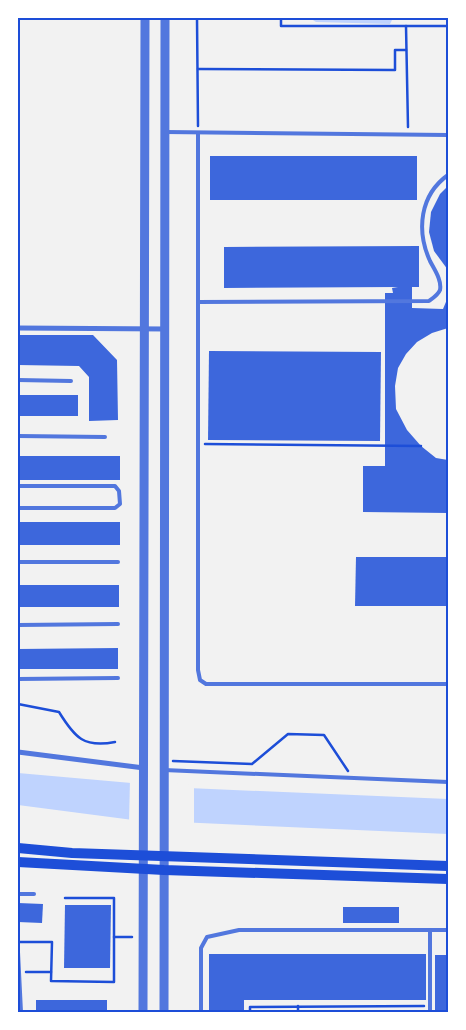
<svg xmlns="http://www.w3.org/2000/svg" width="466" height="1030" font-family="Cabin,sans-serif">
<rect width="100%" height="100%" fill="#f2f2f2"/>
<g fill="#bfd3fe">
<path d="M 310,18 L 448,18 L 448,20 L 400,19 L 392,20 L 390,24 L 316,22 Z"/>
<path d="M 18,773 L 188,788 L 448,799 L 448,834 L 133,820 L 18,805 Z"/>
</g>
<path fill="#f2f2f2" d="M 130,780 L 194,785 L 194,826 L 129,822 Z"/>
<g fill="#3d67dc">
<rect x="210" y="156" width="207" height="44"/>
<path d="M 448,186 L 448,270 L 434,251 L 429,232 L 431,212 L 440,194 Z"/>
<path d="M 419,246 L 419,287 L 412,287 L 412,308 L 443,309 L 448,297 L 448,328 L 432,333 L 417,342 L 406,354 L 398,368 L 395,386 L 396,409 L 407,430 L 421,446 L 436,458 L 448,460 L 448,513 L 363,512 L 363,466 L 385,466 L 385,293 L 393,293 L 392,288 L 398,287 L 224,288 L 224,247 Z"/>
<path d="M 18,335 L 93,335 L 117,360 L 118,420 L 89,421 L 89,377 L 79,366 L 18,365 Z"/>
<path d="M 209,351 L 381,352 L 380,441 L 208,440 Z"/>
<rect x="18" y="395" width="60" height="21"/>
<rect x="18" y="456" width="102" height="24"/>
<rect x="18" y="522" width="102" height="23"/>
<path d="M 356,557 L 448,557 L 448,606 L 355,606 Z"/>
<rect x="18" y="585" width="101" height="22"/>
<path d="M 118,648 L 118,669 L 18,669 L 18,649 Z"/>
<path d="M 18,903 L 43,904 L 42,923 L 18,922 Z"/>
<path d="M 65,905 L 111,905 L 110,968 L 64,968 Z"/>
<rect x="343" y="907" width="56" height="16"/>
<path d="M 209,954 L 426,954 L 426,1000 L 244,1000 L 244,1012 L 209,1012 Z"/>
<rect x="435" y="955" width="13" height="57"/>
<rect x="36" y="1000" width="71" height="12"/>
</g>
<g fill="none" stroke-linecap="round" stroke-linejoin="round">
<g stroke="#1d4ed8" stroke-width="2.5">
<path d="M 197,18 L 198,126"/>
<path d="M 281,18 L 281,26 L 448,26"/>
<path d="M 406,26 L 408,127"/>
<path d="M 198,69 L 395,70 L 395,50 L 406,50"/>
<path d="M 205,444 L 421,446"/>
<path d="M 18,704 L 59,712 C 75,738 84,748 115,742"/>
<path d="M 173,761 L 252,764 L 288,734 L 324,735 L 348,771"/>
<path d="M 114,937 L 132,937"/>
<path d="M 18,942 L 52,942 L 51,981 L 114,982 L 114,898 L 65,898"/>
<path d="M 26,972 L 51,972"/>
<path d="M 298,1006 L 298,1012"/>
<path d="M 250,1012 L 250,1007 L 424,1006"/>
</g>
<g stroke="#5277de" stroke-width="4">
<path d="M 165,132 L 448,135"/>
<path d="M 198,133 L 198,670 L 200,680 L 206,684 L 448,684"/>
<path d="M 198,302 L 429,301 C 433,298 438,295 440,290 C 442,280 434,269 430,261 C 416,230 420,195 448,175"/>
<path d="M 18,380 L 71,381"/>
<path d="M 18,436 L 105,437"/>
<path d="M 18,486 L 115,486 L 119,491 L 120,504 L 115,508 L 18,508"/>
<path d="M 18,562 L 118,562"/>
<path d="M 18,625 L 118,624"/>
<path d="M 18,679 L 118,678"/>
<path d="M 164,770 L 448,782"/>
<path d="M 18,894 L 34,894"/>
<path d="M 18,952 L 21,1012"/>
<path d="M 201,1012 L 201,948 L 207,937 L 239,930 L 448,930"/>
<path d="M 430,1012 L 430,930"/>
</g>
<g stroke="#5277de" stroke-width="5">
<path d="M 18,328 L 166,329"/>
<path d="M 18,752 L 144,768"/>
</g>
<g stroke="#5277de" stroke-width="9">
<path d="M 143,1012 L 145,18"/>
<path d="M 164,1012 L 165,18"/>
</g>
<g stroke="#1d4ed8" stroke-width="10">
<path d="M 18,848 L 72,853 L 448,866"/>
<path d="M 18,862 L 164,870 L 448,879"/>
</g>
</g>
<rect width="466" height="1030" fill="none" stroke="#ffffff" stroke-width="38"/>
<rect x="19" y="19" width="428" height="992" fill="none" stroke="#1d4ed8" stroke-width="2"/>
</svg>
